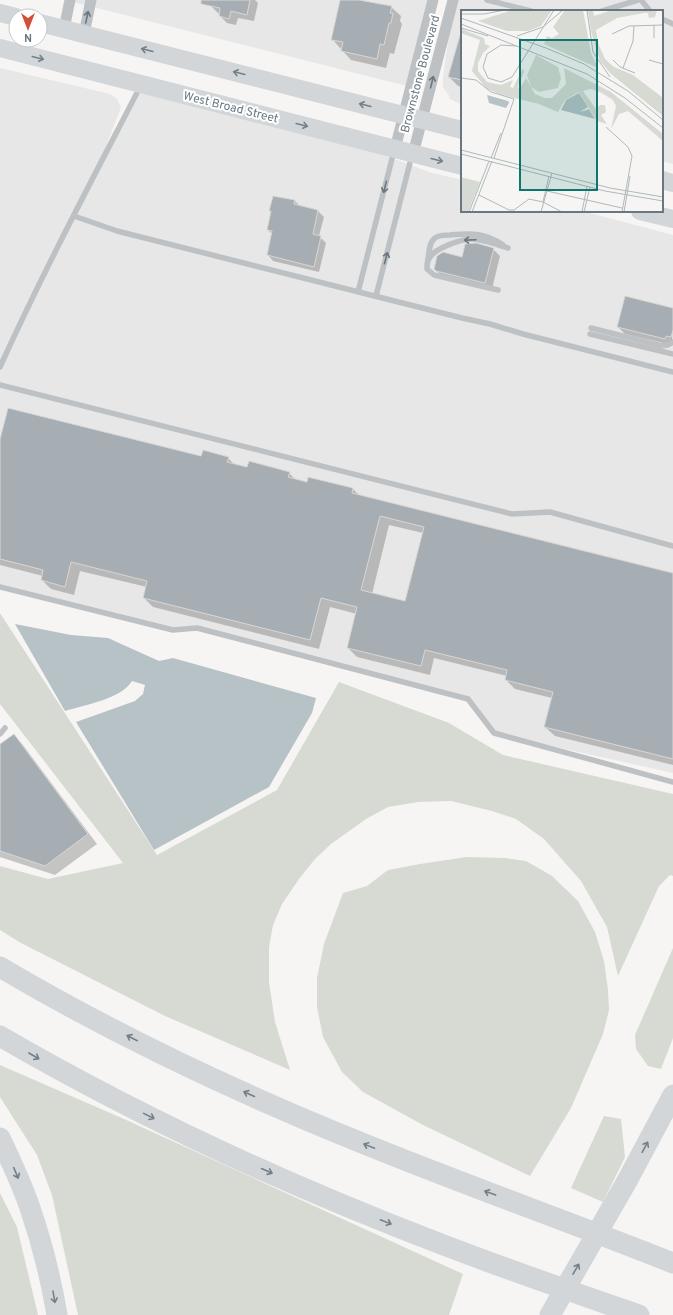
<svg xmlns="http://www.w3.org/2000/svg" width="673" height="1315" font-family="Overpass,sans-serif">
<rect width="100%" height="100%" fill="#f6f5f3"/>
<g fill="#e6e7e6">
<path d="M 65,0 L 433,0 L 411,87 Z"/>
<path d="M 454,0 L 673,0 L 673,164 L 662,161 L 662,11 L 462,11 L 462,105 L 448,98 L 450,97 L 443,87 L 443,77 Z"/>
<path d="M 0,68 L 110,94 L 117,99 L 121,107 L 99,165 L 142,84 L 313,128 L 429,172 L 462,180 L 462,211 L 582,211 L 673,235 L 673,773 L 494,733 L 468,699 L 197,628 L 173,630 L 0,587 Z"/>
</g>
<g fill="#d6dad2">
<path d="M 0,613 L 157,855 L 277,790 L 339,682 L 449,723 L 503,755 L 673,794 L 673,876 L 670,875 L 659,886 L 618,976 L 607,927 L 581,881 L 544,839 L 516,819 L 492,811 L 451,801 L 418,802 L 388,807 L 366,819 L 331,844 L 315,859 L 299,879 L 282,904 L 273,925 L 269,947 L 269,982 L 275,1022 L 290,1070 L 165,1016 L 21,943 L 0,930 L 0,866 L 48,879 L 123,863 L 0,704 Z"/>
<path d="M 467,857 L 505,858 L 526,861 L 552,876 L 578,901 L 595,932 L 604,961 L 608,990 L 609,1010 L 603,1034 L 571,1108 L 530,1176 L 423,1125 L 363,1092 L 342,1072 L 323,1037 L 317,1007 L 317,978 L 324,944 L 343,893 L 367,886 L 388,870 L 420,864 Z"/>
<path d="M 673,948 L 673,1038 L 661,1069 L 648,1066 L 636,1049 L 635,1035 Z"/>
<path d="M 0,1065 L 124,1119 L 463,1274 L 449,1315 L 78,1315 L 52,1195 L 37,1155 L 0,1097 Z"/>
<path d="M 604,1116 L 621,1119 L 625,1157 L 603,1202 L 571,1188 Z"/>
<path d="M 0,1193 L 17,1227 L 38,1315 L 0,1315 Z"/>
</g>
<path fill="#b7c2c6" d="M 15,624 L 71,635 L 108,638 L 159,661 L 173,658 L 316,698 L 312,713 L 269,787 L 154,850 L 76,722 L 135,701 L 143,694 L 145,685 L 132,681 C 121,699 85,705 65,711 Z"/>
<g fill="#0003" fill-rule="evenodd">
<path d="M 213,0 L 255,0 L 258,3 L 254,21 L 238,18 L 236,25 L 227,23 L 220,16 L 221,13 L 218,13 L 211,6 Z"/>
<path d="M 341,0 L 355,0 L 391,7 L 401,16 L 400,21 L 402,24 L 394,54 L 390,53 L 386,68 L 351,60 L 332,39 Z"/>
<path d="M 468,9 L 476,11 L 467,11 Z"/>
<path d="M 462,30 L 462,87 L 458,86 L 449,77 Z"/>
<path d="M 295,201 L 300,206 L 318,211 L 324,217 L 319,236 L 326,243 L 319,272 L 273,261 L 268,255 L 272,234 L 268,230 L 272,212 L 270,210 Z"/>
<path d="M 493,249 L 500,256 L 492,289 L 444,278 L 435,269 L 462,258 Z"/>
<path d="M 673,309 L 672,345 L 625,334 L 618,327 Z"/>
<path d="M 0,444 L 202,458 L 228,458 L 235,465 L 248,468 L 289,473 L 296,480 L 307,483 L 309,478 L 353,489 L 360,496 L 673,574 L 673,765 L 555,736 L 545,727 L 552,698 L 515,689 L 506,680 L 507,676 L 434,658 L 430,675 L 357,657 L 348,648 L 357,614 L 330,607 L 319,649 L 153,607 L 144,598 L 147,587 L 80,571 L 74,595 L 51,589 L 42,580 L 43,576 L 0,565 ZM 389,525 L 423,533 L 406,602 L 372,594 Z"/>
<path d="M 14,735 L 23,745 L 97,844 L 55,875 L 0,857 L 0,746 Z"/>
</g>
<g fill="#a7aeb3" stroke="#d7d7d5" fill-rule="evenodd">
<path d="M 201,0 L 250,0 L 247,15 L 231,11 L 229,19 L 219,16 L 220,8 L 201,4 Z"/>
<path d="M 340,0 L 359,0 L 392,6 L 390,13 L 393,13 L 391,23 L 389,23 L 384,45 L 380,44 L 377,59 L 341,51 L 343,42 L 331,40 Z"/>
<path d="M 460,35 L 462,36 L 462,80 L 448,77 Z"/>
<path d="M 273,196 L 295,200 L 294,204 L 318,210 L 313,234 L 321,236 L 314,267 L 267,255 L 272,231 L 267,230 L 271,211 L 269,211 Z"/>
<path d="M 476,243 L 494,248 L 485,283 L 436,271 L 434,269 L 437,256 L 443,252 L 462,257 L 465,244 Z"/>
<path d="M 625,296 L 673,308 L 673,330 L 671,337 L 666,336 L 665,339 L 617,327 Z"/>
<path d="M 8,408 L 201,456 L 203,450 L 229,457 L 227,462 L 247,467 L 249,461 L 290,472 L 288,477 L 307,482 L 308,477 L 353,488 L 352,493 L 673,573 L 673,759 L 544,727 L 553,692 L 505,680 L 507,670 L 425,650 L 421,666 L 347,648 L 357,607 L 321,598 L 310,640 L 143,598 L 147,581 L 71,562 L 65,587 L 41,580 L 43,570 L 0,559 L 0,439 ZM 380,516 L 424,527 L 405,601 L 361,590 Z"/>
<path d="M 14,734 L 88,834 L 45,866 L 0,851 L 0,744 Z"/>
</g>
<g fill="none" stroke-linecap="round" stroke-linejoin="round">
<g stroke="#bdc1c4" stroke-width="5.5">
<path d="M 487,0 L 531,11"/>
<path d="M 641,0 L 650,11"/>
<path d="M 602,11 L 638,0"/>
<path d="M 662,19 L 673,24"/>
<path d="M 74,216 L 117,231 L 462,318 L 490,324 L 523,334 L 673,372"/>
<path d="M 428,259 C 429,253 429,242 435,238 C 438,235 445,235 450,235 C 470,233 485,232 503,245"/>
<path d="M 498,290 L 434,275 L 427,269 C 427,264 427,261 430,257 C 436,248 461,239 472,239 C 482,239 498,245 508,248"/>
<path d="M 358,292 L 394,151"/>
<path d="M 376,296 L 412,155"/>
<path d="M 591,328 L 662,346 L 668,345 L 673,342"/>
<path d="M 590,334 L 673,354"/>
<path d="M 0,367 C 43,272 92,180 140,87"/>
<path d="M 0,385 L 512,514 L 550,512 L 673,546"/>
<path d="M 0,587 L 173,630 L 197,628 L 468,699 L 494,733 L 673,782"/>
<path d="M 0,734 L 5,728"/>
</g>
<g stroke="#bdc1c4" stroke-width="11">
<path d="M 64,29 L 70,0"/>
<path d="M 84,34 L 91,0"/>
<path d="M 395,149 L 433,0"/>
<path d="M 413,154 L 453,0"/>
</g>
<g stroke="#d2d6d9" stroke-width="18">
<path d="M 0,13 L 16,17"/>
<path d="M 40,23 L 462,130"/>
<path d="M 0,48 L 462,166"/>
<path d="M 662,180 L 673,183"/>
<path d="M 640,211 L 673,219"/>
</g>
<g stroke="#d2d6d9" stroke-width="21">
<path d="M 0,967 C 115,1035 238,1093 362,1143 C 465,1185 570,1222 673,1263"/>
<path d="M 0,1036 C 141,1118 289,1186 441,1244 C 506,1269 572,1292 639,1315"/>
<path d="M 0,1138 C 11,1161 22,1184 30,1208 C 42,1243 51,1279 57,1315"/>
<path d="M 550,1315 L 627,1181 L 673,1095"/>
</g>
</g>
<defs><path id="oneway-shaft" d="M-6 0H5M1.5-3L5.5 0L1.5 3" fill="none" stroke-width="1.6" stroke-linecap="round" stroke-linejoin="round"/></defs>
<g stroke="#687781">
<use href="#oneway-shaft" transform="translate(87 17) rotate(-78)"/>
<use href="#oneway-shaft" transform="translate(432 82) rotate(-76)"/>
<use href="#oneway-shaft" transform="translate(385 187) rotate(104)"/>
<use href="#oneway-shaft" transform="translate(470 240) rotate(178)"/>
<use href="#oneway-shaft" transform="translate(386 258) rotate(-75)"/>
</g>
<g stroke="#73808a">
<use href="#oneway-shaft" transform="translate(147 50) rotate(-166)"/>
<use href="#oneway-shaft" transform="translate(38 58) rotate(14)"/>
<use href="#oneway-shaft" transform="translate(239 73) rotate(-166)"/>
<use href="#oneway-shaft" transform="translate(365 105) rotate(-166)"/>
<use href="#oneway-shaft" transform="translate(302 125) rotate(14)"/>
<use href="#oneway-shaft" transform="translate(437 160) rotate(14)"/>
<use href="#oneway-shaft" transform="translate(132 1038) rotate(-153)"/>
<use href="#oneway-shaft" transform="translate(34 1056) rotate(30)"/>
<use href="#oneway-shaft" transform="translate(249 1094) rotate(-156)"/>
<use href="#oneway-shaft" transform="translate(149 1116) rotate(26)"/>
<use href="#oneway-shaft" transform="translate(369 1146) rotate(-158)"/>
<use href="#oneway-shaft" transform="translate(645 1147) rotate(-62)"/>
<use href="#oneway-shaft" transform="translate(267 1171) rotate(24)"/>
<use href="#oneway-shaft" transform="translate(16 1173) rotate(67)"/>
<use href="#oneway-shaft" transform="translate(490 1193) rotate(-160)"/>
<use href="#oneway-shaft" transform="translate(386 1222) rotate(22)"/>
<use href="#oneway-shaft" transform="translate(576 1269) rotate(-60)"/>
<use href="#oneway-shaft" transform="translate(54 1297) rotate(80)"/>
</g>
<g text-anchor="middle" stroke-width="4" stroke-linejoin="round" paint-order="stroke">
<g font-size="12" fill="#687781" stroke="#fff">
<text transform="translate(420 74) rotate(-75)" y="4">Brownstone Boulevard</text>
<text transform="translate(231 107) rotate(14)" y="4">West Broad Street</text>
</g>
</g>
<g transform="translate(461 10)">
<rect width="202" height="202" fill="#f6f5f3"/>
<path d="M 51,0 L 91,0 L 80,16 L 67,21 L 46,21 L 17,11 ZM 104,0 L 122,0 L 130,43 L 137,58 L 83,34 L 86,26 L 91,28 L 98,24 L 92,17 ZM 127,0 L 132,0 L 133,6 L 151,0 L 196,0 L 194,7 L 188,8 L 187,3 L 183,3 L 156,8 L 135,20 L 137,33 L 144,49 L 153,57 L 172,65 L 202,88 L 202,106 L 150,64 L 139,51 L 130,21 ZM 0,19 L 23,28 L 24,34 L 29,36 L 22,43 L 17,53 L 17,61 L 26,72 L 40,75 L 52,70 L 49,77 L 52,78 L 62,58 L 63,62 L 57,76 L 58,80 L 65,68 L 74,84 L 84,88 L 91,88 L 105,74 L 103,58 L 150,82 L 202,124 L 202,131 L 167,101 L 158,104 L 150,119 L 155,96 L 152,90 L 139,82 L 130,79 L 122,81 L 135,99 L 139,95 L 144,95 L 145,102 L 140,105 L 146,114 L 136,111 L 118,82 L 104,90 L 97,102 L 78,94 L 41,85 L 26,79 L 11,61 L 19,30 L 0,23 ZM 75,45 L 97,57 L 100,68 L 97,78 L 78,82 L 70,77 L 66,65 ZM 0,167 L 19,172 L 7,202 L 0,202 Z" fill="#d6dad2"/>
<path d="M 118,83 L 127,97 L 119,102 L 128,99 L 134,109 L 100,100 L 105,90 ZM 26,85 L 47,91 L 48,93 L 45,98 L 28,93 Z" fill="#b7c2c6"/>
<path fill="none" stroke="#b0b8bb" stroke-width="1" d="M 126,0 L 132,42 L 149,67M 0,4 L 23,4 L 44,0M 0,8 L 85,38 L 123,54 L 167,81 L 202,110M 0,14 L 126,64 L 164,88 L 202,118M 193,15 L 193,28M 0,18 L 27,26M 151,24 L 168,16 L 202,15M 56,26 L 82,17 L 102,0M 55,36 L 40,35 L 26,44 L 22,57 L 27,68 L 40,72 L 51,67 L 93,0M 152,50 L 159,57 L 174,63M 188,50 L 202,54M 162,58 L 172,31 L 173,16M 0,68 L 15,70 L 30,82 L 53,89 L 33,148M 145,117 L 167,137 L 171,146 L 161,202M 0,140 L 149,178 L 202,187M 0,144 L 144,181 L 202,191M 30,148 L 40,123M 86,181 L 161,198M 18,185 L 48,200 L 53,200 L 68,189 L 82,192 L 101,202M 82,192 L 88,166M 8,202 L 28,151M 11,202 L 31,151M 80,202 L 91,163M 121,202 L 126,176M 123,202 L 129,177M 163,202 L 169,166"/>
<path fill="#0f766e" fill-opacity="0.15" stroke="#0f766e" stroke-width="2" d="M 59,30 L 136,30 L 136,180 L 59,180 Z"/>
<rect width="202" height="202" fill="none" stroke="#687781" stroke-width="2"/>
</g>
<g transform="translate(28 28) rotate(180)"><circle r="19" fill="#ffffff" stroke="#c3c9cd"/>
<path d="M0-3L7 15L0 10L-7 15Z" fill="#d05138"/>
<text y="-6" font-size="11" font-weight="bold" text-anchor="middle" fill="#687781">N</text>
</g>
</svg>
